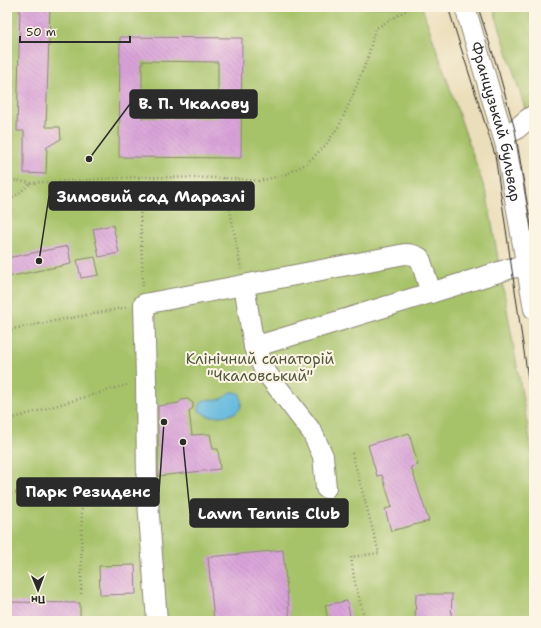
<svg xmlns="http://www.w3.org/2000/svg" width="541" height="628" font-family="'Shantell Sans',sans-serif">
<defs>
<pattern id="building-back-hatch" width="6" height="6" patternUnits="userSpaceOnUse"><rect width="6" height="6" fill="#d9a3d9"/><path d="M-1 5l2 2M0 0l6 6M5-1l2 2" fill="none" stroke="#ba8cba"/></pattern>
</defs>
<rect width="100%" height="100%" fill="#fcf5e5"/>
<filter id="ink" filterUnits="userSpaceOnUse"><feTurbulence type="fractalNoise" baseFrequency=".025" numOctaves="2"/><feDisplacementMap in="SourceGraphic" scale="8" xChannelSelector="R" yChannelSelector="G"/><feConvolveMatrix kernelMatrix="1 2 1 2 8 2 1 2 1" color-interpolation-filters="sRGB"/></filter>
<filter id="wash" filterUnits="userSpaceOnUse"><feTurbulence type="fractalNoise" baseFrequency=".012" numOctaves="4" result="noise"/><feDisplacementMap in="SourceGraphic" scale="16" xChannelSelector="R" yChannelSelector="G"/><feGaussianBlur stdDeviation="0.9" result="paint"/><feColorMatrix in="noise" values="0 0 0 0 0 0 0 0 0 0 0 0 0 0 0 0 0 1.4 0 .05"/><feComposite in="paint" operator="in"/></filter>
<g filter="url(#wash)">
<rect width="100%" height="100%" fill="#ebdeba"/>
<g fill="#a7c36a" stroke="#69774a">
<path d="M 7,7 L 422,7 L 487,196 L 534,462 L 534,621 L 7,621 Z"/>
<path d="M 493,7 L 534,7 L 534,145 L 530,125 Z"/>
</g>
<path fill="#62b8de" stroke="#467284" d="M 230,392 L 236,392 L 240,394 C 241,399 243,405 239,410 C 235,416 215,417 208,416 C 205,415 202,412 199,411 C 200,397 206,400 216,400 C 221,400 227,396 230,392 Z"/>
<g id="blocks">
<g fill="url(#building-back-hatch)" fill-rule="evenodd">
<path d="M 20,7 L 50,7 L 46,127 L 60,127 L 61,139 L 47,147 L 46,174 L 24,173 L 24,131 L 17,131 Z"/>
<path d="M 120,37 L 242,38 L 241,158 L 119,157 ZM 142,61 L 218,62 L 218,118 L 142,118 Z"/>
<path d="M 113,225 L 119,253 L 99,257 L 93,229 Z"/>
<path d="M 68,246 L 71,264 L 7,277 L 7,258 Z"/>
<path d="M 95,257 L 99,275 L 81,278 L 77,260 Z"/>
<path d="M 188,399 L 193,403 L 193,408 L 189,411 L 192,435 L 210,434 L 213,449 L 218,449 L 220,469 L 158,476 L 158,406 L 179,403 L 181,400 Z"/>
<path d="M 409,433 L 418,465 L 411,467 L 429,521 L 391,531 L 385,509 L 392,507 L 382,475 L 377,476 L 368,445 Z"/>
<path d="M 283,550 L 290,621 L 214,621 L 208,557 Z"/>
<path d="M 135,565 L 136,594 L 100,595 L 99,566 Z"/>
<path d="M 416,594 L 452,594 L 451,621 L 415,621 Z"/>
<path d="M 347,601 L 350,616 L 328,620 L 325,605 Z"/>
<path d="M 7,602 L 80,603 L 80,621 L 7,621 Z"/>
</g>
</g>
</g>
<g filter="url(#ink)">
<use href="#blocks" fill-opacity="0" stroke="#8b8472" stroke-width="1"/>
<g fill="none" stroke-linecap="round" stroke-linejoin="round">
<defs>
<g id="minor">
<path id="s1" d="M 465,7 L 506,146 L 534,309"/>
<path d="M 503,134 L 515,130 L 528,119 L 534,115"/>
<path d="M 244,285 L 254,347 L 265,371 L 312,432 L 323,456 L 326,488"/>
<path d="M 254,347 L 512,268 L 534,264"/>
<path d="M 157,621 L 147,489 L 146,379 L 144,304 L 405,254 C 410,254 415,255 420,258 L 431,293"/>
</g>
</defs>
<use href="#minor" stroke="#8b8472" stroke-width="22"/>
<g stroke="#8b8472" stroke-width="2.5" stroke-dasharray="1 3" stroke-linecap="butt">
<path d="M 139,177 L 143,288"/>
<path d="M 7,178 L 13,180 L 31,183 L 139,177 L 224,178 L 259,181 L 284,175 L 306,164 L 325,146 L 340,124 L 352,97 L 368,57 L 375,29 L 408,9 L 410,7"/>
<path d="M 224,178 L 241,269"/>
<path d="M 7,203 L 31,183"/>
<path d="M 7,330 L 129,307"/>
<path d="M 7,420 L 130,384"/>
<path d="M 7,428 L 13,418"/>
<path d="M 352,453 L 379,553 L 351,557 L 354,578 L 365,621"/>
<path d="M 7,493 L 130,490"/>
<path d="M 81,594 L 82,491"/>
</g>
<use href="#minor" stroke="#fff" stroke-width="20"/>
<g stroke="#2b2b2b" stroke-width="1">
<path d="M 448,7 L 495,155 L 534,419"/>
<path d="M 478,7 L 499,73 L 515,130 L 534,244"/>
</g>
</g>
</g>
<g text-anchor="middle" stroke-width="4" stroke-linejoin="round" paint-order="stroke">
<g font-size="15" fill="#2b2b2b" stroke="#fcf5e5">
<text dy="5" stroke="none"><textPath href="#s1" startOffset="119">Французький бульвар</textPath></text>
</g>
<g font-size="15" fill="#50593e" stroke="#fcf5e5">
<text x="260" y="364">Клінічний санаторій<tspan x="260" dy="17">"Чкаловський"</tspan></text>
</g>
</g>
<path fill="none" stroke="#2b2b2b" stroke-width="1.5" d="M89 159L130 104M39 261L49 196M164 422L159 492M183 442L190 513"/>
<g fill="#2b2b2b" stroke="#fcf5e5" stroke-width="1.5">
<circle cx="89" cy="159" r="4"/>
<circle cx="39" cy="261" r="4"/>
<circle cx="164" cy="422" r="4"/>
<circle cx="183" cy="442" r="4"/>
</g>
<g fill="#2b2b2b" stroke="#2b2b2b" stroke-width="1.5">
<rect x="130" y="90" width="127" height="28" rx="4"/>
<rect x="49" y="182" width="205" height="28" rx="4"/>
<rect x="17" y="478" width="142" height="28" rx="4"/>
<rect x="190" y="499" width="158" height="28" rx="4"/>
</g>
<g font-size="16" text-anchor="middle" font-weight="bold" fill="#fff">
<text x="194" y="109">В. П. Чкалову</text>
<text x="151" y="202">Зимовий сад Маразлі</text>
<text x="88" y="497">Парк Резиденс</text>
<text x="269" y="519">Lawn Tennis Club</text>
</g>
<rect width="541" height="628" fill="none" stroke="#fcf5e5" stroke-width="24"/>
<g transform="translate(38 590) rotate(179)" stroke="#fcf5e5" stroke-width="3" paint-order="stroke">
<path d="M0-3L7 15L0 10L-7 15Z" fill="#2b2b2b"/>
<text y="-6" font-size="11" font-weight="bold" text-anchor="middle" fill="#2b2b2b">Пн</text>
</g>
<path d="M20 36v6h110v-6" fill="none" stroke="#2b2b2b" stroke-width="2"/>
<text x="26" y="36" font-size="12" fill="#2b2b2b" stroke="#fcf5e5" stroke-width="3" paint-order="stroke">50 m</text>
</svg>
